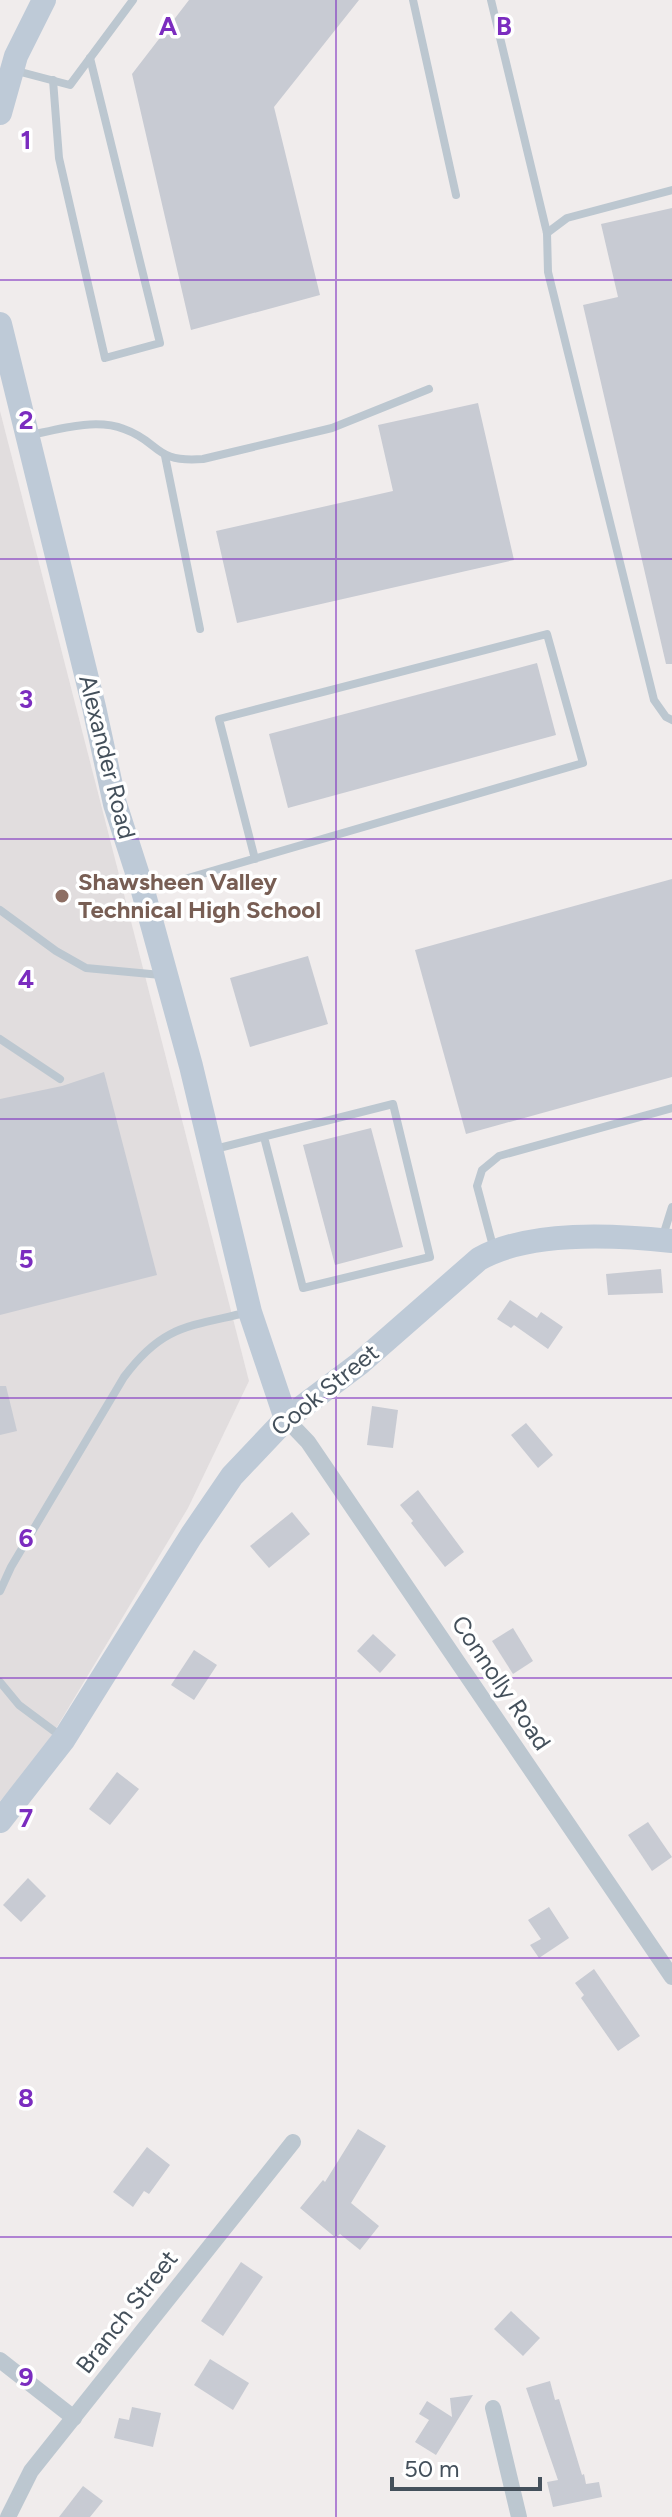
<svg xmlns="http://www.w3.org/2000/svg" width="672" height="2517" font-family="Figtree,sans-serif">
<rect width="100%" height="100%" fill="#f0ecec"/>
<path fill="#e1ddde" d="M 0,411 L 249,1381 L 188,1508 L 39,1757 L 0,1801 Z"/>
<g fill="#c8cbd3">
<path d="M 189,0 L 359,0 L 274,107 L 320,295 L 191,330 L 132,74 Z"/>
<path d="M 672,208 L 672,664 L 666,664 L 583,305 L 618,297 L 601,224 Z"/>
<path d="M 478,403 L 514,560 L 237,623 L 216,531 L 393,491 L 378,425 Z"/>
<path d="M 537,663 L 556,735 L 288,808 L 269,734 Z"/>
<path d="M 672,879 L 672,1077 L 466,1134 L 415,950 Z"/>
<path d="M 308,956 L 328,1024 L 250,1047 L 230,978 Z"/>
<path d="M 104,1072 L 157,1275 L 0,1315 L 0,1099 L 62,1086 Z"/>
<path d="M 371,1128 L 403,1247 L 335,1265 L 303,1145 Z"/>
<path d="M 661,1269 L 663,1293 L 608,1295 L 606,1274 Z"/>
<path d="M 510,1300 L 537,1318 L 541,1312 L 563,1327 L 548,1349 L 514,1325 L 511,1328 L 497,1319 Z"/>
<path d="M 0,1386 L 6,1386 L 17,1431 L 0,1435 Z"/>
<path d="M 372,1406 L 398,1410 L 393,1448 L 367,1445 Z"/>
<path d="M 526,1423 L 553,1455 L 538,1468 L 511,1435 Z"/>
<path d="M 418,1490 L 464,1552 L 445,1567 L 411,1523 L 413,1521 L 400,1505 Z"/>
<path d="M 292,1512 L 310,1534 L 269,1568 L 250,1546 Z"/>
<path d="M 513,1628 L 533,1661 L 513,1674 L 492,1641 Z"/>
<path d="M 373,1634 L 396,1655 L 380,1673 L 357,1651 Z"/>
<path d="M 194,1650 L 217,1665 L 194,1700 L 171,1685 Z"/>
<path d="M 117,1772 L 139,1789 L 110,1825 L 89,1809 Z"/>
<path d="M 648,1822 L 672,1857 L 652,1871 L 628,1835 Z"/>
<path d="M 28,1878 L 46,1896 L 21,1922 L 3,1905 Z"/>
<path d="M 549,1907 L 569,1938 L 539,1958 L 530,1945 L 541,1939 L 528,1920 Z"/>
<path d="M 594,1969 L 640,2036 L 618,2051 L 581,1998 L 584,1995 L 575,1983 Z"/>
<path d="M 358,2129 L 386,2146 L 351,2203 L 379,2226 L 360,2250 L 340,2234 L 336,2238 L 300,2208 L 323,2180 L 325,2182 Z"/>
<path d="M 147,2147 L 170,2165 L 149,2194 L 144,2191 L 133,2207 L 113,2192 Z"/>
<path d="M 241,2262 L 263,2277 L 223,2336 L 201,2321 Z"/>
<path d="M 511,2311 L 540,2338 L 523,2356 L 494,2329 Z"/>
<path d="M 210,2359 L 249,2383 L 233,2410 L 194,2385 Z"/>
<path d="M 550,2381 L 555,2400 L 559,2399 L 582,2475 L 584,2474 L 586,2484 L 599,2482 L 602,2497 L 553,2507 L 547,2482 L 558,2480 L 526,2388 Z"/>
<path d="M 473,2395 L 436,2455 L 415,2442 L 429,2420 L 419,2414 L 427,2401 L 452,2417 L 450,2398 Z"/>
<path d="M 132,2407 L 161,2413 L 153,2447 L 114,2438 L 119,2418 L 129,2420 Z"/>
<path d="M 83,2486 L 103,2501 L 90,2517 L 59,2517 Z"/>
</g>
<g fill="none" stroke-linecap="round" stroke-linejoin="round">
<g stroke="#bcc7d0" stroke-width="8">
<path d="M 413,0 L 456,195"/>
<path d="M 491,0 L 547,233 L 548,272 L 654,700 L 666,717 L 672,720"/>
<path d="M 13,70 L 70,85 L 133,0"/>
<path d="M 53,80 L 59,158 L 105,358 L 160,343 L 90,58"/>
<path d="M 547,233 L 567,218 L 672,190"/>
<path d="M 31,435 C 59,429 96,418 124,429 C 161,442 153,463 203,459 L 332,428 L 429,389"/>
<path d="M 165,456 L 200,629"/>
<path d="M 147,890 L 583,763 L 547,634 L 219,719 L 255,859"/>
<path d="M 0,910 L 56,951 L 86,968 L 161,975"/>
<path d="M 0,1039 L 60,1079"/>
<path d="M 215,1149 L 393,1104 L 430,1257 L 303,1288 L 264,1137"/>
<path d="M 662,1239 L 672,1207"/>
<path d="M 494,1250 L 477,1186 L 482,1170 L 499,1156 L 672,1108"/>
<path d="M 0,1591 L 11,1567 L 124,1377 C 162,1326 186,1327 245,1313"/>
<path d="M 0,1682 L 19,1705 L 62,1737"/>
</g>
<g stroke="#bcc7d0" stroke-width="16">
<path d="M 286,1419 L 308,1442 L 672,1977"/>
<path d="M 0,2360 L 74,2418"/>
<path d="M 493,2408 L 519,2517"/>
<path d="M 8,2517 L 31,2471 L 293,2142"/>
</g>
<g stroke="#becad7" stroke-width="24">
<path d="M 0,113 L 16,56 L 44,0"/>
<path d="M 0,324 L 94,707 L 115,804 L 143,891 L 191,1066 L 250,1312 L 286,1419"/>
<path d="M 0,1821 L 64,1739 L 191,1536 L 232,1476 L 286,1419 L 359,1364 L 479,1259 C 530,1230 615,1235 672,1241"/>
</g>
</g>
<path fill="none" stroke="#7b2cbf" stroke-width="2" stroke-opacity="0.55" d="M 336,0 L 336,2517M 0,280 L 672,280M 0,559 L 672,559M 0,839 L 672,839M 0,1119 L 672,1119M 0,1398 L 672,1398M 0,1678 L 672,1678M 0,1958 L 672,1958M 0,2237 L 672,2237"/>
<circle fill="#8d6e63" stroke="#fff" stroke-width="3" cx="62" cy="896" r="8"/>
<g text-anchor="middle" stroke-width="7" stroke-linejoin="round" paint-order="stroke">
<g font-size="24" fill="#44505b" stroke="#fff">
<text transform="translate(107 757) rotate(76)" y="8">Alexander Road</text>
<text transform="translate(325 1390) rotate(-39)" y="8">Cook Street</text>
<text transform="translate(501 1683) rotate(56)" y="8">Connolly Road</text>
<text transform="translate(127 2312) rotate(-52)" y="8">Branch Street</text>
</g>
<g font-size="24" font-weight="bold" fill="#785e54" stroke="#fff" text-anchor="start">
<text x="78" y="890">Shawsheen Valley<tspan x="78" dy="28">Technical High School</tspan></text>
</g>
</g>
<g font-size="26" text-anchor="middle" font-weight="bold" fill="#7b2cbf" stroke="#fff" stroke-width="7" stroke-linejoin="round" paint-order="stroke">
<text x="168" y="35">A</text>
<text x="504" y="35">B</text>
<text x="26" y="149">1</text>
<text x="26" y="429">2</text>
<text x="26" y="708">3</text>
<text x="26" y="988">4</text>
<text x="26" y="1268">5</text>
<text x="26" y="1547">6</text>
<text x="26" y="1827">7</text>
<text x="26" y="2107">8</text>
<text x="26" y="2386">9</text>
</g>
<path d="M392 2477v12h148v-12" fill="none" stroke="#44505b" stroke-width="4"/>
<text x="404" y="2477" font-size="24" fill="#44505b" stroke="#ffffff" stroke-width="6" paint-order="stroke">50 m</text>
</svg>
